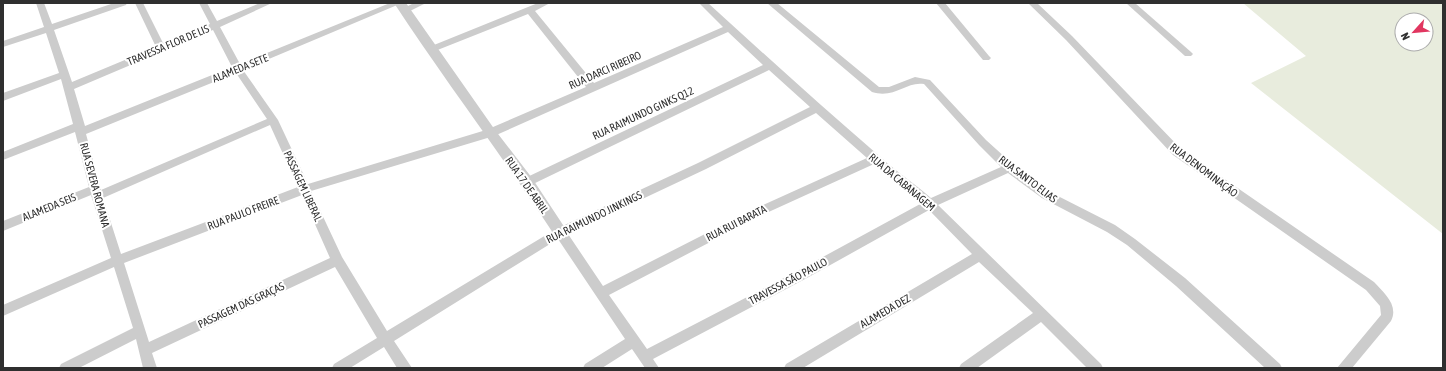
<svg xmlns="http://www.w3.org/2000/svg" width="1446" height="371" font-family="'Asap Condensed',sans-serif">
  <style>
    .green { fill: #e8ecdd; fill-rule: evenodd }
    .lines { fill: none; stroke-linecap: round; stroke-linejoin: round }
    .minor { fill: #ccc; fill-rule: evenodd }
    .tertiary { fill: #ccc; fill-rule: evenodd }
    .labels { text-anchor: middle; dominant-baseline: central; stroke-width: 4; stroke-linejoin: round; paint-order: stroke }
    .street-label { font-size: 11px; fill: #2f2f2f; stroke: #fff }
  </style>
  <rect width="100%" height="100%" fill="#fff"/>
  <!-- green -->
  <path class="green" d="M1243 3H1443V234L1251 83 1306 56ZM1402 20H1426V44H1402Z"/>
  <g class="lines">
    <!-- minor -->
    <g class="minor">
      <path d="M36 3H44L52 24 114 3H127L126 5 54 30 72 82 156 47 135 3H143L163 43 210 24 199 3H207L217 21 260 3H272L220 27 240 64 390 3H402L243 70 278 120 308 184 486 130 586 87 528 14 435 51H429L427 49 429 47 538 3H550L535 11 594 83 723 27 699 3H708C764 54 820 105 877 154 894 170 914 183 931 198L1001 167 979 145 924 84C906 81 895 99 872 92L767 3H777L879 87H889L915 77 930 80 986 140 1017 168 1050 192 1115 225 1135 239 1185 278 1280 364 1282 368H1265L1176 286 1127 245 1107 232 1042 198 1008 173 938 205 1101 364 1103 368H1087L1041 322 977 368H959L961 364 1033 313 979 262 803 368H784L786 364 972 254 929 210 807 278 653 359 659 368H645L632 349 602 368H583L585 364 625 339 558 239 394 341 412 368H397L384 347 350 368H332L334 364 377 338 335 267 152 353 157 368H143L136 339 79 368H59L61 364 133 328 114 267 3 316V305L111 258 91 195 3 231V221L89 187 75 132 3 160V152L73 124 61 79 3 101V93L59 73 46 33 3 47V41L44 27ZM213 30 232 67 85 126 74 89ZM728 32 763 65 523 179 522 182 523 185H531L769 70 810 107 698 163 556 229 387 331 342 257 311 191 494 136ZM236 73 267 119 101 190 86 134ZM816 113 867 158 752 210 603 286 568 234 706 169ZM270 125 298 187 121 254 103 198ZM874 164 902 185 922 203 799 270 647 349 609 295 760 216ZM302 195 330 258 149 342 124 263Z"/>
      <path d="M414 3H426L408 12 405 13 400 10Z"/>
      <path d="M936 3H945L989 56 991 58 989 60H983Z"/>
      <path d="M1028 3H1037L1072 36 1181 149 1374 282C1384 293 1399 305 1391 321L1352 368H1337L1381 315 1380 306 1366 290 1173 155 1066 40Z"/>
      <path d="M1126 3H1135L1191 52 1193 54 1191 56H1185Z"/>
    </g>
    <!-- tertiary -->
    <path class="tertiary" d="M394 3H406L495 130 532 178 565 228 567 232 565 236 560 238 555 236C503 157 446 82 394 3Z"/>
  </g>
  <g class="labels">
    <!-- street labels -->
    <g class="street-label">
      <text transform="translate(168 45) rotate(-23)">TRAVESSA FLOR DE LIS</text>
      <text transform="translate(240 68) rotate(-22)">ALAMEDA SETE</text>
      <text transform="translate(605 70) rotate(-24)">RUA DARCI RIBEIRO</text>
      <text transform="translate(643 113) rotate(-25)">RUA RAIMUNDO GINKS Q12</text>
      <text transform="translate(1204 170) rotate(37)">RUA DENOMINAÇÃO</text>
      <text transform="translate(1028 179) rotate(37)">RUA SANTO ELIAS</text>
      <text transform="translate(902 182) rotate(40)">RUA DA CABANAGEM</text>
      <text transform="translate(95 185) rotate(75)">RUA SEVERA ROMANA</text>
      <text transform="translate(527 185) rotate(55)">RUA 17 DE ABRIL</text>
      <text transform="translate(303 186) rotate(65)">PASSAGEM LIBERAL</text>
      <text transform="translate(49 207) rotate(-22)">ALAMEDA SEIS</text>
      <text transform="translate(243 213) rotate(-21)">RUA PAULO FREIRE</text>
      <text transform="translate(594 217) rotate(-26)">RUA RAIMUNDO JINKINGS</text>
      <text transform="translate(736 223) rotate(-27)">RUA RUI BARATA</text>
      <text transform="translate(788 281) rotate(-28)">TRAVESSA SÃO PAULO</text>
      <text transform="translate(241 305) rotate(-25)">PASSAGEM DAS GRAÇAS</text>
      <text transform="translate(885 311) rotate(-30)">ALAMEDA DEZ</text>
    </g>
  </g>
  <!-- border -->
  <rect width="1446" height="371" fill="none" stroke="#2f2f2f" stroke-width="8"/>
  <!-- north arrow -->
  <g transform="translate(1414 32) rotate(243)"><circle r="19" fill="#ffffff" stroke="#acacac"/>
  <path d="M0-3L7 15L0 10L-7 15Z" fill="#e13660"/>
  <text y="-6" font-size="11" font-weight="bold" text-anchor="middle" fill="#2f2f2f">N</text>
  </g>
</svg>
